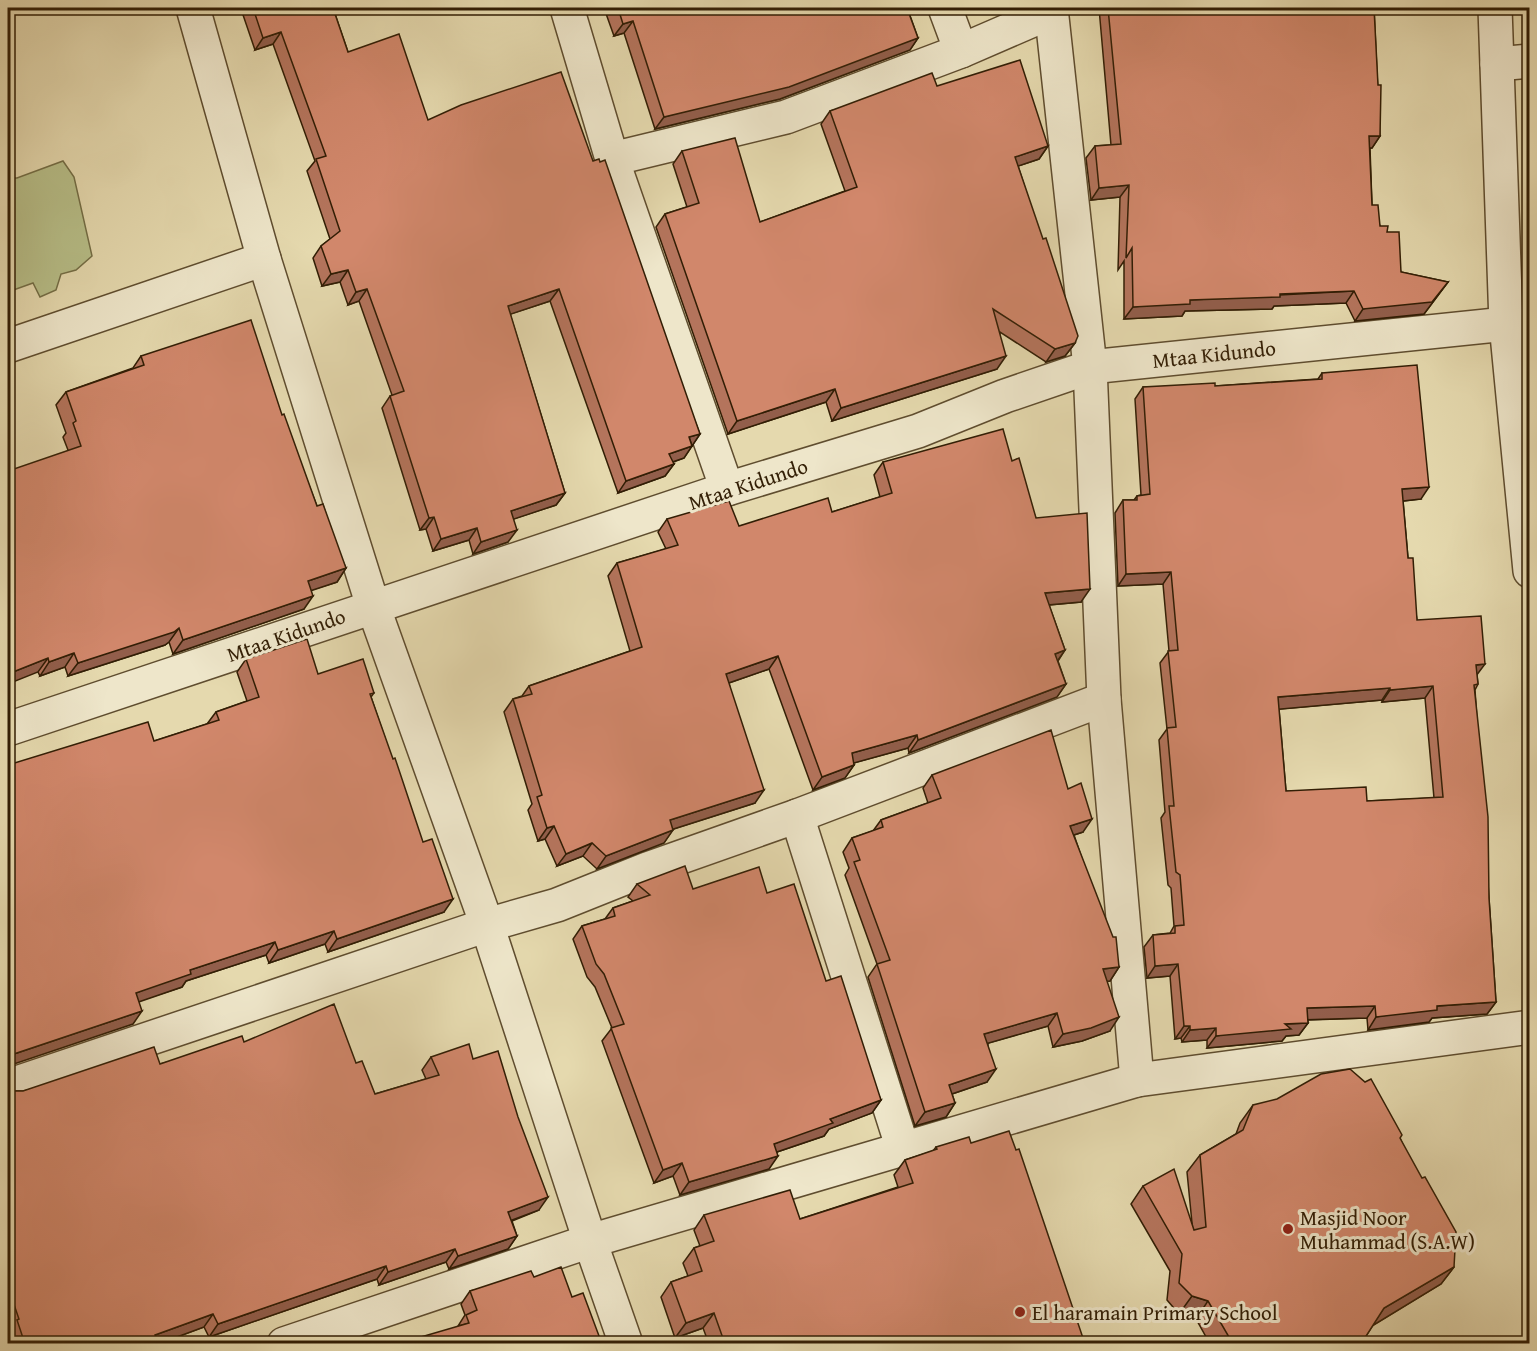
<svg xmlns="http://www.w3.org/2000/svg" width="1537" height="1351" font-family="'Gentium Book Plus',serif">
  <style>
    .green { fill: #b7be88; stroke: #746e46; stroke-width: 1.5 }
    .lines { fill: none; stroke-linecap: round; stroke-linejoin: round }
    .street-casing { stroke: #5f4d2f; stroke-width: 36 }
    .street { stroke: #eee6ca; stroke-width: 33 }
    .wall { fill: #b4745c; stroke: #321e05; stroke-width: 1.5; fill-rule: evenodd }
    .shaded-wall { fill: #925e4b; stroke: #321e05; stroke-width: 1.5 }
    .building { fill: #d1876b; stroke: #321e05; stroke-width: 1.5; fill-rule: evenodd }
    .poi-dot { fill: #8f2418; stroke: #eee6ca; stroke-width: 2 }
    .labels { text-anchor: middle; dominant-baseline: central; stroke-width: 6; stroke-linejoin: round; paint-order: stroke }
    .street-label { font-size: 21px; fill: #321e05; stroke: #eee6ca }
    .poi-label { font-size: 21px; fill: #321e05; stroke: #eee6ca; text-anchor: start }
  </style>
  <rect width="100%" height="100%" fill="#e5d9ae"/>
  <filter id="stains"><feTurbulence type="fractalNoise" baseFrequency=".00333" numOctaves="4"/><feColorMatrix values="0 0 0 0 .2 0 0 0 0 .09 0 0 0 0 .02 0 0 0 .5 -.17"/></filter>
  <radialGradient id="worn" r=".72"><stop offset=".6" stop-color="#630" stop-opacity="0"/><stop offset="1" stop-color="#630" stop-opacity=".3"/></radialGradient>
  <!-- green -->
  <path class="green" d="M63 161 74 177 92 256 76 270 61 274 56 290 40 297 33 283 8 292V178H17Z"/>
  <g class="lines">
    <!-- street casing -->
    <g class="street-casing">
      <g id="street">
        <path d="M193 8 264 259 373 606 487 925 590 1241 626 1344"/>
        <path d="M567 8 612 159 727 489"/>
        <path d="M945 8 961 51"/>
        <path d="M1051 8 1090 367 1104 699 1137 1080"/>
        <path d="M1495 8 1506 324 1530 571"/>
        <path d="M1497 64 1530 61"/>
        <path d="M612 159 786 117 961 51 1051 12"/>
        <path d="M8 346 264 259"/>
        <path d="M8 729 727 489 918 431 1005 396 1090 367 1506 324"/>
        <path d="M797 816 903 1149"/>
        <path d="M8 1086 487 925 557 905 647 869 797 816 1104 699"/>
        <path d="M284 1344 590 1241 1137 1080 1530 1027"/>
      </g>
    </g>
    <!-- street -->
    <use href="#street" class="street"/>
  </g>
  <!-- wall -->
  <g class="wall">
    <path d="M242 8H333L348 52 428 120 593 161 700 434 684 458 673 462 674 464 665 476 618 493 550 301 510 314 565 493 556 505 513 519 508 542 473 554 469 540 433 551 426 529 420 530 382 408 390 396 392 395 359 301 348 305 340 282 322 286 313 258 321 246 330 239 307 171 315 161 273 44 255 50 241 9Z"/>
    <path d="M604 8H911L908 10 918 38 910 50 780 99 655 129 624 33 614 36Z"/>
    <path d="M1099 8H1374L1380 136 1372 148H1370L1372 205 1380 226 1387 232 1401 272 1448 282 1424 314 1355 321 1346 303 1274 306 1272 309 1185 311 1182 316 1124 319V261L1118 270 1120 197 1091 200 1086 158 1095 146 1111 145Z"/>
    <path d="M937 86 1048 146 1039 159 1018 166 1075 343 1065 356 1046 362 1000 332 997 369 832 421 826 402 728 434 656 227 665 214 687 207 673 164 682 151 760 222 845 191 821 124 830 111Z"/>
    <path d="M141 356 282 415 317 506 346 568 337 582 311 590 304 609 173 654 169 642 165 645 68 676 65 667 40 676 38 672 68 450 63 437 66 433 56 405 66 392 133 368Z"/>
    <path d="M1322 373 1421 499 1403 501 1408 558 1417 620 1477 675 1478 684 1475 690 1496 1002 1487 1014 1432 1018 1429 1022 1368 1030 1367 1018 1308 1020V1023L1299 1035 1286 1036 1282 1041 1207 1048V1040L1182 1042 1181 1038 1175 1039 1170 976 1147 978 1144 947 1153 935 1170 933 1174 926 1171 888 1168 885 1161 818 1165 812 1159 740 1167 729 1160 663 1169 651 1163 584 1118 586 1115 513 1123 500H1134L1137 496 1141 495 1135 399 1143 387 1215 386 1318 379ZM1425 698 1434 798 1367 801 1286 791 1279 709 1382 700V702Z"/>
    <path d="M1012 461 1036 518 1081 602 1049 605 1065 650 1058 661 1066 684 1057 697 909 753 908 748 853 763 854 765 845 778 813 790 769 669 729 683 755 803 673 829 664 843 597 869 583 856 557 866 545 839 538 841 528 810 532 804 504 712 513 699 522 696 529 686 630 651 608 576 617 563 666 549 658 532 667 519 739 526 832 512 880 497 874 475 883 462Z"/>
    <path d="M246 659 318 674 374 693 371 697 444 912 328 952 325 944 269 963 266 955 186 981 182 987 139 1001 133 1024 154 741 207 724 216 712 247 701 237 672Z"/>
    <path d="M932 775 1068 789 1083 832 1074 835 1119 967 1110 981H1107L1110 1031 1082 1041 1053 1047 1048 1026 988 1043 987 1082 952 1094 955 1103 946 1117 915 1126 868 977 877 964 845 875 849 868 843 852 852 838 873 831 881 820 928 803 923 788Z"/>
    <path d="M637 884 693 889 767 893 826 981 881 1100 872 1113 829 1129 824 1136 777 1152 769 1169 680 1195 673 1176 654 1183 602 1041 612 1028 595 987 587 977 573 939 582 926 605 919 613 908 633 901 628 897Z"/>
    <path d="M244 1042 356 1063 375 1094 426 1079 422 1070 431 1057 473 1059 539 1210 512 1221 517 1236 508 1249 449 1269 446 1262 379 1285 377 1279 209 1337 204 1327 158 1344H11L8 1333 9 1331 8 1326V1088L13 1091H23L160 1064Z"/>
    <path d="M1253 1105 1400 1138 1454 1267 1441 1284 1373 1325 1361 1344H1210L1196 1319 1179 1314 1167 1300 1170 1271 1131 1204 1143 1186 1192 1223 1187 1172 1200 1155 1236 1134 1240 1123Z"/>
    <path d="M971 1143 1085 1344H709L703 1328 675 1338 661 1297 671 1282 688 1276 683 1263 694 1248 700 1246 694 1230 704 1215 800 1219 898 1187 894 1175 905 1160 933 1151 936 1147Z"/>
    <path d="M534 1277 572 1297 458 1326 465 1315 461 1304 470 1291Z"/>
  </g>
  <!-- shaded-wall -->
  <g class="shaded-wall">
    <path d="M633 21 624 33 614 36 623 24Z"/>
    <path d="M281 32 273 44 255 50 263 38Z"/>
    <path d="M918 38 910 50 780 99 655 129 664 117Z"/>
    <path d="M1369 136H1380L1372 148H1361Z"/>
    <path d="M1048 146 1039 159 1006 170 1015 157Z"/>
    <path d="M1129 185 1120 197 1091 200 1099 188Z"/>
    <path d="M348 270 340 282 322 286 331 274Z"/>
    <path d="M1448 282 1424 314 1355 321 1363 309Z"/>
    <path d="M367 289 359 301 348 305 356 292Z"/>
    <path d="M559 289 550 301 499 318 508 306Z"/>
    <path d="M1354 291 1346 303 1274 306 1272 309 1185 311 1182 316 1124 319 1133 307 1190 300Z"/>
    <path d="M1075 343 1065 356 1046 362 1055 349Z"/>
    <path d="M1006 356 997 369 832 421 841 408Z"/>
    <path d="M835 389 826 402 728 434 737 421Z"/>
    <path d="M700 434 692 446 689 437Z"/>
    <path d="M692 446 684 458 661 466 669 454Z"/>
    <path d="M674 464 665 476 618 493 626 481Z"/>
    <path d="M1429 487 1421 499 1394 502 1402 489Z"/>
    <path d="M565 493 556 505 502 523 511 511Z"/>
    <path d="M434 517 426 529 420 530 429 518Z"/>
    <path d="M477 528 469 540 433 551 441 539Z"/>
    <path d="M517 530 508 542 473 554 481 542Z"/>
    <path d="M346 568 337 582 298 595 308 581Z"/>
    <path d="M1171 572 1163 584 1118 586 1126 574Z"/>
    <path d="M1090 589 1081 602 1036 606 1045 593Z"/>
    <path d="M313 596 304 609 173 654 183 640Z"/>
    <path d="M179 628 169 642 165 645 68 676 78 663Z"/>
    <path d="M1065 650 1056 663 1055 654Z"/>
    <path d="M74 653 65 667 40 676 49 662Z"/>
    <path d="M778 656 769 669 717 687 726 674Z"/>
    <path d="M48 658 38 672 8 684V674Z"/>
    <path d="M1485 664 1476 676V665Z"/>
    <path d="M1066 684 1057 697 909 753 918 740Z"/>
    <path d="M1433 686 1425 698 1382 702 1390 690Z"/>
    <path d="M1390 688 1382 700 1270 710 1278 697Z"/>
    <path d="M917 735 908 748 843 766 852 753Z"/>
    <path d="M854 765 845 778 813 790 822 777Z"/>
    <path d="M764 790 755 803 661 833 670 820Z"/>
    <path d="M1092 819 1083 832 1061 839 1070 826Z"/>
    <path d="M554 826 545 839 538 841 547 828Z"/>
    <path d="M673 830 664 843 597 869 606 856Z"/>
    <path d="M592 843 583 856 557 866 566 854Z"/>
    <path d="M453 899 444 912 328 952 337 939Z"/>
    <path d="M334 931 325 944 269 963 278 950Z"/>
    <path d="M275 942 266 955 186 981 182 987 127 1006 136 993 190 970Z"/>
    <path d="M1178 964 1170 976 1147 978 1155 966Z"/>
    <path d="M1119 967 1110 981 1094 982 1103 969Z"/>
    <path d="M1496 1002 1487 1014 1432 1018 1429 1022 1368 1030 1376 1017 1437 1006Z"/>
    <path d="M1375 1006 1367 1018 1298 1020 1307 1008Z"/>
    <path d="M142 1011 133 1024 8 1066V1058L11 1055Z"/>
    <path d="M1057 1013 1048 1026 975 1047 984 1034Z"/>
    <path d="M1119 1017 1110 1031 1082 1041 1053 1047 1063 1034Z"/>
    <path d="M1308 1023 1299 1035 1286 1036 1282 1041 1207 1048 1216 1036 1285 1024Z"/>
    <path d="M1184 1026H1190L1181 1038 1175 1039Z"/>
    <path d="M1216 1028 1207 1040 1182 1042 1190 1030Z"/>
    <path d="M996 1069 987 1082 940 1098 949 1085Z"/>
    <path d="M881 1100 872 1113 829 1129 824 1136 765 1156 774 1144 830 1119Z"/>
    <path d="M955 1103 946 1117 915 1126 925 1112Z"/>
    <path d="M778 1156 769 1169 680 1195 689 1182Z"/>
    <path d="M682 1163 673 1176 654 1183 663 1170Z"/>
    <path d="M548 1197 539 1210 499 1225 508 1212Z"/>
    <path d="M517 1236 508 1249 449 1269 458 1256Z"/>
    <path d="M455 1249 446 1262 379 1285 388 1272Z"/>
    <path d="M386 1266 377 1279 209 1337 218 1324Z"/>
    <path d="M1454 1267 1441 1284 1372 1326 1384 1308Z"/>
    <path d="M1192 1296 1208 1301 1196 1319 1179 1314Z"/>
    <path d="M714 1313 703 1328 675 1338 686 1323Z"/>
    <path d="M213 1314 204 1327 158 1344 155 1335Z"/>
  </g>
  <!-- building -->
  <g class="building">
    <path d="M253 8H333L348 52 399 34 428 120 461 105 561 72 593 161 599 159 600 162 605 160 700 434 689 437 692 446 669 454 674 464 626 481 559 289 508 306 565 493 511 511 517 530 481 542 477 528 441 539 434 517 429 518 390 396 404 391 367 289 356 292 348 270 331 274 321 246 340 231 316 159 326 156 281 32 263 38Z"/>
    <path d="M618 8H907L918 38 789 87 664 117 633 21 623 24Z"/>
    <path d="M1108 8H1374L1378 85H1381L1380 136H1369L1372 205H1378L1380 226H1388L1387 232H1399L1401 272 1448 282 1432 302 1363 309 1354 291 1280 294V297L1190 300V304L1133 307 1132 248 1126 258 1129 185 1099 188 1095 146 1121 144Z"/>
    <path d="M1020 60 1048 146 1015 157 1043 239 1046 238 1078 336 1075 343 1055 349 993 309 1006 356 841 408 835 389 737 421 665 214 699 203 682 151 735 138 760 222 857 187 830 111 932 73 937 86Z"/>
    <path d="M8 122 10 131 8 132Z"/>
    <path d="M251 320 282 415 284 414 317 506 323 504 346 568 308 581 313 596 183 640 179 628 174 632 78 663 74 653 49 662 48 658 8 674V471L81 446 73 423 76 421 66 392 144 365 141 356Z"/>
    <path d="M1417 365 1429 487 1402 489 1408 558H1413L1417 620 1481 616 1485 664 1476 665 1478 684 1474 685 1488 817 1489 898 1496 1002 1437 1006V1010L1376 1017 1375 1006 1307 1008 1308 1023 1285 1024 1291 1029 1216 1036V1028L1190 1030V1026H1184L1178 964 1155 966 1153 935 1175 933V926L1184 925 1180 875 1176 872 1169 806H1174L1167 728 1176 727 1168 651 1178 650 1171 572 1126 574 1123 500H1137V496L1150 494 1143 387 1215 383V386L1322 379V373ZM1433 686 1443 797 1367 801 1366 787 1286 791 1278 697 1390 688V690Z"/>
    <path d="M1003 429 1012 461 1019 458 1036 518 1087 513 1090 589 1045 593 1065 650 1055 654 1066 684 918 740 917 735 852 753 854 765 822 777 778 656 726 674 764 790 670 820 673 830 606 856 592 843 566 854 554 826 547 828 537 797 542 795 513 699 532 694 529 686 642 647 617 563 678 545 667 519 729 501 739 526 828 498 832 512 892 493 883 462Z"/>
    <path d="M307 639 318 674 363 659 374 693 370 694 393 759 395 758 423 842 432 839 453 899 337 939 334 931 278 950 275 942 190 970 191 974 136 993 142 1011 11 1055 8 1058V765L148 722 154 741 219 720 216 712 259 697 246 659Z"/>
    <path d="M1051 730 1068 789 1081 783 1092 819 1070 826 1113 937H1116L1119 967 1103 969 1119 1017 1091 1028 1063 1034 1057 1013 984 1034 996 1069 949 1085 955 1103 925 1112 877 964 890 960 854 862 860 860 852 838 883 827 881 820 941 798 932 775Z"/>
    <path d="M685 866 693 889 759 867 767 893 794 884 826 981 841 976 881 1100 830 1119 833 1123 774 1144 778 1156 689 1182 682 1163 663 1170 611 1028 624 1024 604 974 596 964 582 926 615 916 613 908 650 895 637 884Z"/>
    <path d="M334 1004 356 1063 362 1061 375 1094 439 1075 431 1057 469 1044 473 1059 498 1051 518 1117 548 1197 508 1212 517 1236 458 1256 455 1249 388 1272 386 1266 218 1324 213 1314 155 1335 158 1344H25L17 1320 19 1319 8 1287V1088L13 1091H23L154 1047 160 1064 242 1036 244 1042Z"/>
    <path d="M1350 1069 1365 1082 1371 1079 1402 1135 1400 1138 1422 1178 1425 1177 1456 1232 1454 1267 1384 1308 1361 1344H1233L1208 1301 1192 1296 1179 1283 1182 1254 1143 1186 1174 1169 1194 1230 1206 1227 1200 1155 1243 1130 1253 1105 1277 1099 1321 1074Z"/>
    <path d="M1009 1131 1016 1150 1019 1149 1085 1344H725L714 1313 686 1323 671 1282 702 1271 694 1248 714 1241 704 1215 790 1190 800 1219 913 1183 905 1160 937 1149 936 1147 969 1137 971 1143Z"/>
    <path d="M561 1267 572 1297 583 1293 602 1344H397L469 1323 466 1315 477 1310 470 1291 531 1271 534 1277Z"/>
  </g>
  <!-- markers -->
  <g class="poi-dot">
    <circle cx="1288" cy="1229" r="6"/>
    <circle cx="1020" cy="1312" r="6"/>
  </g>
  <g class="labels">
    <!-- street labels -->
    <g class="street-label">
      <text transform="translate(1214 354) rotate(-6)">Mtaa Kidundo</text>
      <text transform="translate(748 484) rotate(-18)">Mtaa Kidundo</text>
      <text transform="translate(286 635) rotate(-19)">Mtaa Kidundo</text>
    </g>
    <!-- poi labels -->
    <g class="poi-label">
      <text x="1300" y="1217">Masjid Noor<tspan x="1300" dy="24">Muhammad (S.A.W)</tspan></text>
      <text x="1032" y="1312">El haramain Primary School</text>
    </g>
  </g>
  <!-- margin -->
  <rect width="1537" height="1351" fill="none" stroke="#e5d9ae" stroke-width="30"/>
  <rect x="9" y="9" width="1519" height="1333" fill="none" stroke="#321e05" stroke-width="3"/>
  <rect x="15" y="15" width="1507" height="1321" fill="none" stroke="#321e05" stroke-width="1.5"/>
  <rect width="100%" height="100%" filter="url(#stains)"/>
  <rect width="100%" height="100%" fill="url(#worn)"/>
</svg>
